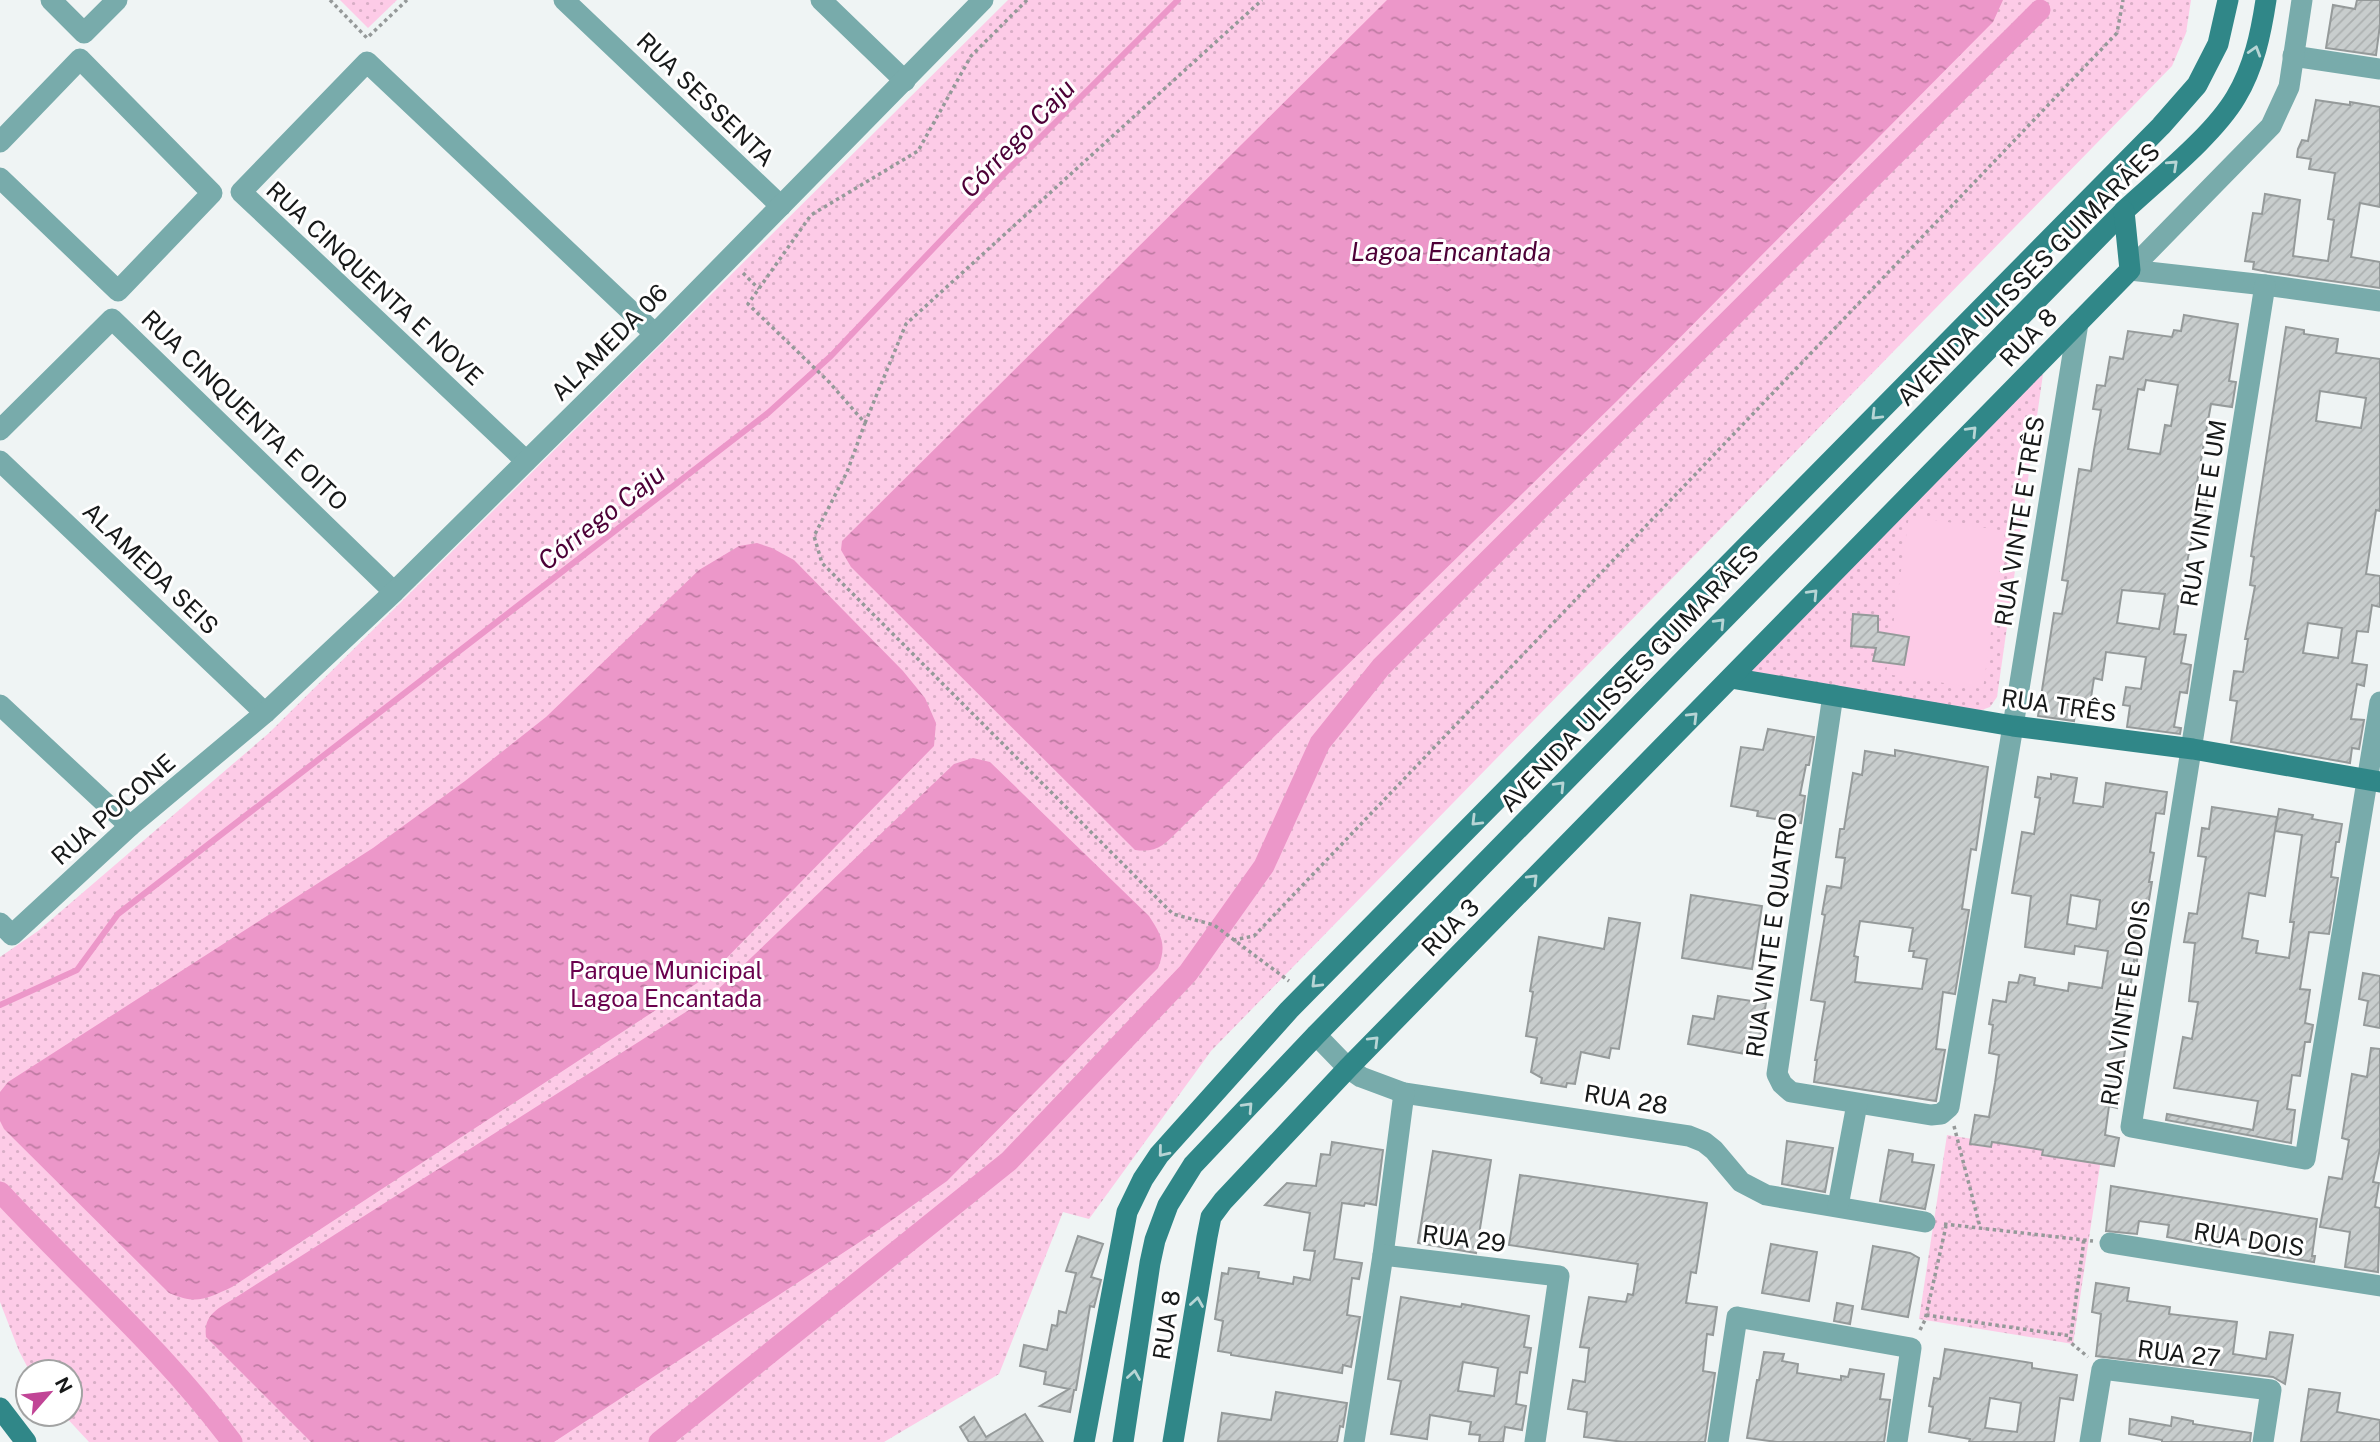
<svg xmlns="http://www.w3.org/2000/svg" width="2380" height="1442" font-family="'Public Sans',sans-serif">
  <style>
    .green { fill: url(#green-dots) }
    .pitch { fill: #fdcbe7 }
    .water { fill: url(#water-ripples) }
    .lines { fill: none; stroke-linecap: round; stroke-linejoin: round }
    .stream { stroke: #ec97c9; stroke-width: 6 }
    .canal { stroke: #ec97c9; stroke-width: 21 }
    .building { fill: url(#building-hatch); stroke: #959a9a; stroke-width: 2; fill-rule: evenodd }
    .path { stroke: #959999; stroke-width: 3.5; stroke-dasharray: 3.5 3.5; stroke-linecap: butt }
    .street { stroke: #78abab; stroke-width: 21 }
    .secondary { stroke: #308788; stroke-width: 21 }
    .oneway { stroke: #b7d5d5 }
    .labels { text-anchor: middle; dominant-baseline: central; stroke-width: 6; stroke-linejoin: round; paint-order: stroke }
    .street-label { font-size: 24px; fill: #171919; stroke: #fff }
    .park-label { font-size: 24px; fill: #6a004d; stroke: #fff }
    .water-label { font-size: 26px; font-style: italic; fill: #4d0037; stroke: #fff }
  </style>
  <defs>
    <pattern id="green-dots" width="8" height="8" patternUnits="userSpaceOnUse" patternTransform="scale(1.75)"><rect width="8" height="8" fill="#fdcbe7"/><path d="M2 2h.1M6 6h.1" fill="none" stroke="#d8aec6" stroke-width="1.8" stroke-linecap="round"/></pattern>
    <pattern id="water-ripples" width="26" height="14" patternUnits="userSpaceOnUse" patternTransform="scale(1.75)"><rect width="26" height="14" fill="#ec97c9"/><path d="M2 4q2-2 4 0t4 0M15 11q2-2 4 0t4 0" fill="none" stroke="#be7aa2"/></pattern>
    <pattern id="building-hatch" width="6" height="6" patternUnits="userSpaceOnUse" patternTransform="scale(1.75)"><rect width="6" height="6" fill="#c8cdcd"/><path d="M-1 1l2-2M0 6l6-6M5 7l2-2" fill="none" stroke="#abafaf"/></pattern>
  </defs>
  <rect width="100%" height="100%" fill="#eff4f4"/>
  <!-- green -->
  <g class="green">
    <path d="M340 0H397L368 28Z"/>
    <path d="M1008 0H2191L2186 33 2172 66 1211 1051 1089 1219 1063 1212 999 1374 884 1442H89L63 1414H70V1372H30L19 1351 0 1302V957L38 931 269 733Z"/>
    <path d="M2044 367 1997 697 1990 707 1979 711 1751 673 1749 662Z"/>
    <path d="M1947 1135 2101 1159 2073 1344 1919 1319Z"/>
  </g>
  <!-- pitch -->
  <path class="pitch" d="M1909 516 2005 531 1983 689 1886 674Z"/>
  <!-- water -->
  <g class="water">
    <path d="M1387 0H2003L1993 22 1618 400 1179 830C1164 845 1157 853 1135 850L851 567 841 550 842 541Z"/>
    <path d="M757 543 772 548 794 560 903 671 925 698 936 723 934 746 711 974 232 1287C206 1299 197 1305 169 1293L4 1129 0 1121V1092L8 1082 373 848 465 781 546 717 699 570 739 546Z"/>
    <path d="M973 758 990 762 1149 916C1162 936 1167 945 1158 968L947 1181 878 1230 554 1442H311L206 1337C203 1313 220 1308 238 1296L711 996 954 764Z"/>
  </g>
  <g class="lines">
    <!-- stream -->
    <path class="stream" d="M0 1005 77 970 118 914 768 413 831 356 1005 173 1178 0"/>
    <!-- canal -->
    <g class="canal">
      <path d="M0 1192C77 1275 164 1350 232 1442"/>
      <path d="M659 1442 1009 1161 1188 973 1264 866 1320 743 1381 667 2040 10"/>
    </g>
  </g>
  <!-- building -->
  <g class="building">
    <path d="M2357 0H2380V25L2376 55 2326 48 2333 5 2355 9Z"/>
    <path d="M2316 100 2350 105V102L2380 107V207L2360 203 2351 257 2380 262V288L2268 272 2253 269 2254 262 2245 261 2253 213 2262 214 2265 194 2300 200 2293 256 2328 261 2334 220 2328 219 2335 173 2309 169 2311 159 2297 157 2298 149 2302 140 2308 141Z"/>
    <path d="M2184 315 2238 324 2229 381 2236 382 2232 407 2211 404 2196 488 2202 489 2201 494 2208 495 2205 514 2197 513 2178 607 2174 634 2186 635 2181 663 2191 665 2187 693 2180 692 2174 727 2181 728 2180 734 2127 727 2130 706 2123 705 2126 687 2141 689 2146 657 2106 652 2102 680 2094 678 2090 704 2077 702 2074 721 2038 716 2054 613 2062 614 2068 581 2062 580 2079 469 2091 471 2094 450 2101 410 2093 409 2097 385 2105 386 2110 357 2123 359 2128 331 2172 337 2174 330 2181 331ZM2146 380 2178 385 2171 426 2165 425 2160 454 2128 449 2138 389 2144 390ZM2122 590 2165 594 2159 629 2117 623Z"/>
    <path d="M2286 327 2304 330V334L2338 339 2336 353 2380 359V511L2376 510 2366 574 2380 576V607L2372 605 2368 632 2357 631 2352 663 2367 665 2364 686 2357 684 2351 719 2364 720 2359 749 2352 748 2350 763 2231 742 2237 701 2230 700 2234 671 2243 672 2248 639H2245L2255 586 2250 585 2254 557 2251 556ZM2320 391 2366 398 2361 428 2316 421ZM2308 623 2342 628 2338 658 2303 653Z"/>
    <path d="M1853 614 1878 616V632L1909 637 1904 665 1873 661 1876 648 1851 646Z"/>
    <path d="M1768 729 1814 737 1809 765H1806L1800 795 1805 796 1801 823 1757 816 1758 811 1731 806 1741 747 1763 750Z"/>
    <path d="M1895 750 1988 767 1976 850 1971 849 1962 909 1969 910 1955 994 1943 992 1936 1049 1945 1050 1936 1101 1814 1082 1817 1060H1815L1825 1002 1811 1000 1825 915 1822 914 1827 886 1841 888 1845 858 1836 857 1840 829H1844L1853 773 1862 775 1865 751 1895 756ZM1860 921 1913 928 1909 951H1914L1913 957 1927 959 1922 989 1855 982 1858 957 1854 956Z"/>
    <path d="M2051 774 2077 778 2073 803 2103 807 2106 783 2167 792 2164 814 2156 813 2150 852 2154 853 2149 882H2152L2143 936H2140L2137 961 2134 960 2126 1021 2113 1019 2109 1048 2125 1050 2117 1108 2109 1106 2105 1135 2119 1138 2114 1166 2042 1155 2043 1150 1992 1142 1991 1147 1970 1144 1975 1115 1989 1117 1995 1083 1999 1055 1989 1053 1993 1025 1989 1024 1993 1000 2006 1002 2009 982 2018 983 2020 975 2035 978 2034 985 2068 991 2069 983 2102 988 2108 951 2075 946 2074 954 2025 947 2031 896 2012 893 2022 832 2034 834 2040 798 2035 797 2038 777 2051 779ZM2071 895 2100 900 2096 929 2067 924Z"/>
    <path d="M2212 807 2277 817 2265 896 2249 893 2242 938 2258 941 2256 953 2289 958 2294 922H2290L2302 835 2275 831 2279 809 2313 815 2312 819 2342 824 2339 842H2336L2331 877 2338 878 2329 934 2309 932 2300 989 2310 990 2305 1023 2313 1025 2310 1042H2305L2300 1076 2292 1075 2287 1109 2295 1110 2291 1143 2166 1120 2167 1114 2253 1130 2258 1101 2174 1088 2183 1037 2192 1039 2198 1002 2189 1001 2195 943 2184 942 2189 913 2197 914 2206 857 2198 856 2202 828 2209 829Z"/>
    <path d="M1691 895 1762 906 1752 969 1682 958Z"/>
    <path d="M1609 918 1640 923 1619 1049 1611 1048 1609 1058 1581 1052 1575 1084 1567 1083 1566 1087 1541 1083 1542 1078 1531 1072 1537 1038 1526 1036 1533 992 1530 991 1539 937 1604 949Z"/>
    <path d="M2363 973 2380 976V1028L2364 1025 2368 1001 2359 999Z"/>
    <path d="M1718 996 1766 1003 1757 1056 1688 1044 1693 1016 1714 1019Z"/>
    <path d="M2371 1048 2380 1049V1149L2373 1182 2379 1183 2375 1207 2380 1208 2378 1272 2345 1267 2350 1232 2320 1227 2329 1177 2342 1179 2349 1140 2342 1138 2352 1074 2367 1077Z"/>
    <path d="M1787 1141 1833 1148 1825 1192 1782 1184Z"/>
    <path d="M1332 1142 1383 1150 1376 1205 1365 1203 1364 1206 1342 1203 1334 1259 1362 1263 1359 1279 1352 1278 1347 1315 1360 1317 1351 1367 1343 1365 1342 1373 1231 1355V1353L1218 1351 1223 1321 1215 1319 1222 1273 1228 1274 1229 1268 1259 1272 1258 1278 1293 1284 1294 1277 1310 1280 1315 1251 1304 1250 1310 1213 1265 1205 1287 1183 1316 1186 1321 1154 1330 1155Z"/>
    <path d="M1889 1150 1913 1154 1912 1162 1934 1165 1925 1209 1880 1201Z"/>
    <path d="M1433 1151 1491 1160 1476 1253 1418 1243Z"/>
    <path d="M1520 1175 1707 1203 1696 1273 1691 1272 1686 1303 1717 1307 1713 1335 1707 1334 1703 1371 1715 1373 1705 1442H1624L1584 1437 1587 1412 1568 1409 1573 1380 1585 1382 1589 1348 1580 1347 1589 1297 1626 1302 1628 1294 1633 1295 1638 1264 1509 1245Z"/>
    <path d="M2111 1186 2317 1219 2312 1256H2315L2314 1262 2252 1252 2254 1241 2222 1236 2220 1247 2167 1237 2169 1225 2139 1221 2137 1234 2106 1231Z"/>
    <path d="M1078 1236 1103 1244 1091 1277 1101 1280 1094 1307 1090 1306 1076 1390H1074L1070 1412 1040 1406 1069 1389 1044 1384 1046 1372 1020 1366 1024 1345 1047 1350 1052 1325 1057 1326 1059 1311 1066 1313 1076 1273 1066 1271Z"/>
    <path d="M1771 1244 1817 1252 1809 1301 1762 1293Z"/>
    <path d="M1873 1246 1910 1253 1919 1258 1908 1317 1862 1309Z"/>
    <path d="M2096 1283 2129 1288 2127 1301 2170 1307 2169 1314 2237 1322 2233 1354 2266 1359 2270 1332 2293 1335 2285 1384 2273 1377 2096 1356 2101 1314 2092 1312Z"/>
    <path d="M1401 1297 1461 1307 1462 1304 1529 1316 1524 1347 1531 1348 1527 1373 1520 1372 1516 1404 1526 1406 1522 1430 1505 1427 1503 1442H1479L1480 1435 1469 1434 1471 1422 1430 1415 1427 1439 1391 1434 1401 1381 1388 1379ZM1463 1362 1498 1368 1494 1396 1458 1391Z"/>
    <path d="M1837 1303 1853 1306 1850 1324 1834 1321Z"/>
    <path d="M1945 1349 2032 1363V1368L2077 1375 2073 1400 2060 1398 2054 1442H1969L1970 1439 1929 1432 1933 1407 1929 1406 1934 1378 1940 1379ZM1990 1398 2021 1403 2017 1432 1985 1428Z"/>
    <path d="M1764 1352 1784 1354 1782 1361 1798 1364 1797 1373 1841 1380V1376L1848 1377 1850 1369 1884 1374 1880 1399 1890 1400 1884 1442H1777L1747 1438 1757 1380H1759Z"/>
    <path d="M2309 1389 2340 1393 2337 1412 2380 1420V1442H2301Z"/>
    <path d="M1276 1392 1347 1403 1343 1427 1340 1426 1337 1442 1218 1441 1222 1413 1271 1420Z"/>
    <path d="M1025 1414 1043 1442H969L960 1427 974 1417 986 1437Z"/>
    <path d="M2172 1417 2193 1421V1424L2251 1433 2250 1442H2162V1440L2129 1434 2130 1419 2171 1426Z"/>
  </g>
  <g class="lines">
    <!-- path -->
    <g class="path">
      <path d="M330 0 367 38 407 0"/>
      <path d="M1027 0 971 56 918 151 811 215 748 304 829 382 865 423 847 472 814 536 822 563 1173 914 1214 925 1289 981"/>
      <path d="M743 273 759 289"/>
      <path d="M865 423 906 324 1262 0"/>
      <path d="M1233 940 1254 936 2117 33 2123 0"/>
      <path d="M1954 1126 1980 1227"/>
      <path d="M1944 1224 2093 1241"/>
      <path d="M2084 1240 2070 1342 2088 1357"/>
      <path d="M1926 1315 2071 1336"/>
      <path d="M1920 1330 1925 1320 1946 1226"/>
    </g>
    <!-- street -->
    <g class="street">
      <path d="M51 0 84 33 117 0"/>
      <path d="M564 0 781 206"/>
      <path d="M821 0 905 81"/>
      <path d="M2293 56 2380 69"/>
      <path d="M0 142 80 59 212 193 118 291 0 178"/>
      <path d="M2130 270 2271 126 2289 87 2302 0"/>
      <path d="M2130 270 2265 285 2380 301"/>
      <path d="M2265 285 2131 1127 2305 1159 2380 702"/>
      <path d="M0 430 112 319 394 592"/>
      <path d="M0 461 265 713"/>
      <path d="M526 461 241 192 367 62 655 334"/>
      <path d="M1833 695 1777 1074 1782 1084 1791 1092 1931 1115 1941 1114 1949 1107 2013 726 2078 323"/>
      <path d="M0 705 130 826"/>
      <path d="M0 923 12 935 130 826 265 713 394 592 655 334 983 0"/>
      <path d="M1316 1035 1348 1068 1361 1077 1404 1093 1689 1136 1704 1142 1714 1150 1741 1182 1766 1195 1925 1222"/>
      <path d="M1838 1206 1857 1104"/>
      <path d="M2110 1243 2380 1286"/>
      <path d="M1383 1255 1404 1093"/>
      <path d="M1354 1442 1383 1255 1559 1276 1535 1442"/>
      <path d="M1718 1442 1737 1317 1911 1348 1897 1442"/>
      <path d="M2090 1442 2102 1369 2271 1390 2263 1442"/>
    </g>
    <!-- secondary -->
    <g class="secondary">
      <path d="M1731 678 2013 726 2193 749 2380 782"/>
      <path d="M0 1408 26 1442"/>
      <path d="M1084 1442 1127 1212 1143 1179 1159 1155 1289 1010 2161 126 2197 85 2218 44 2228 0"/>
      <path d="M1123 1442 1150 1263 1155 1240 1168 1205 1193 1165 1316 1035 2124 211C2157 180 2213 136 2236 97 2254 67 2261 33 2266 0"/>
      <path d="M1173 1442 1207 1237 1211 1217 1223 1201 1348 1068 2130 270 2124 211"/>
    </g>
  </g>
  <!-- one-way arrows -->
  <defs><path id="oneway-chevron" d="M-2-3.5L2.5 0L-2 3.5" fill="none" stroke-width="1.6" stroke-linecap="round" stroke-linejoin="round" transform="scale(1.75)"/></defs>
  <g class="oneway">
    <use href="#oneway-chevron" transform="translate(2255 51) rotate(-73)"/>
    <use href="#oneway-chevron" transform="translate(2173 165) rotate(-43)"/>
    <use href="#oneway-chevron" transform="translate(1876 415) rotate(135)"/>
    <use href="#oneway-chevron" transform="translate(1972 431) rotate(-46)"/>
    <use href="#oneway-chevron" transform="translate(1813 594) rotate(-46)"/>
    <use href="#oneway-chevron" transform="translate(1720 623) rotate(-46)"/>
    <use href="#oneway-chevron" transform="translate(1693 717) rotate(-45)"/>
    <use href="#oneway-chevron" transform="translate(1560 786) rotate(-46)"/>
    <use href="#oneway-chevron" transform="translate(1476 821) rotate(135)"/>
    <use href="#oneway-chevron" transform="translate(1533 879) rotate(-45)"/>
    <use href="#oneway-chevron" transform="translate(1316 983) rotate(135)"/>
    <use href="#oneway-chevron" transform="translate(1374 1041) rotate(-45)"/>
    <use href="#oneway-chevron" transform="translate(1248 1107) rotate(-47)"/>
    <use href="#oneway-chevron" transform="translate(1163 1152) rotate(129)"/>
    <use href="#oneway-chevron" transform="translate(1197 1302) rotate(-81)"/>
    <use href="#oneway-chevron" transform="translate(1134 1375) rotate(-81)"/>
  </g>
  <g class="labels">
    <!-- street labels -->
    <g class="street-label">
      <text transform="translate(706 99) rotate(44)">RUA SESSENTA</text>
      <text transform="translate(2028 274) rotate(-45)">AVENIDA ULISSES GUIMARÃES</text>
      <text transform="translate(375 283) rotate(43)">RUA CINQUENTA E NOVE</text>
      <text transform="translate(2028 337) rotate(-46)">RUA 8</text>
      <text transform="translate(609 342) rotate(-45)">ALAMEDA 06</text>
      <text transform="translate(245 410) rotate(44)">RUA CINQUENTA E OITO</text>
      <text transform="translate(2203 513) rotate(-81)">RUA VINTE E UM</text>
      <text transform="translate(2019 521) rotate(-81)">RUA VINTE E TRÊS</text>
      <text transform="translate(151 568) rotate(44)">ALAMEDA SEIS</text>
      <text transform="translate(1629 678) rotate(-46)">AVENIDA ULISSES GUIMARÃES</text>
      <text transform="translate(2059 705) rotate(8)">RUA TRÊS</text>
      <text transform="translate(113 809) rotate(-41)">RUA POCONE</text>
      <text transform="translate(1450 927) rotate(-45)">RUA 3</text>
      <text transform="translate(1771 935) rotate(-82)">RUA VINTE E QUATRO</text>
      <text transform="translate(2125 1003) rotate(-81)">RUA VINTE E DOIS</text>
      <text transform="translate(1626 1099) rotate(9)">RUA 28</text>
      <text transform="translate(1464 1238) rotate(7)">RUA 29</text>
      <text transform="translate(2249 1239) rotate(9)">RUA DOIS</text>
      <text transform="translate(1166 1325) rotate(-81)">RUA 8</text>
      <text transform="translate(2179 1353) rotate(7)">RUA 27</text>
    </g>
    <!-- park labels -->
    <g class="park-label">
      <text x="666" y="970">Parque Municipal<tspan x="666" dy="28">Lagoa Encantada</tspan></text>
    </g>
    <!-- water labels -->
    <g class="water-label">
      <text transform="translate(1017 138) rotate(-46)">Córrego Caju</text>
      <text x="1451" y="251">Lagoa Encantada</text>
      <text transform="translate(601 517) rotate(-38)">Córrego Caju</text>
    </g>
  </g>
  <!-- north arrow -->
  <g transform="translate(49 1393) rotate(62)"><circle r="33" fill="#ffffff" stroke="#a2a3a3" stroke-width="2"/>
  <path d="M0-5L12 26L0 18L-12 26Z" fill="#c14596"/>
  <text y="-10" font-size="19" font-weight="bold" text-anchor="middle" fill="#171919">N</text>
  </g>
</svg>
